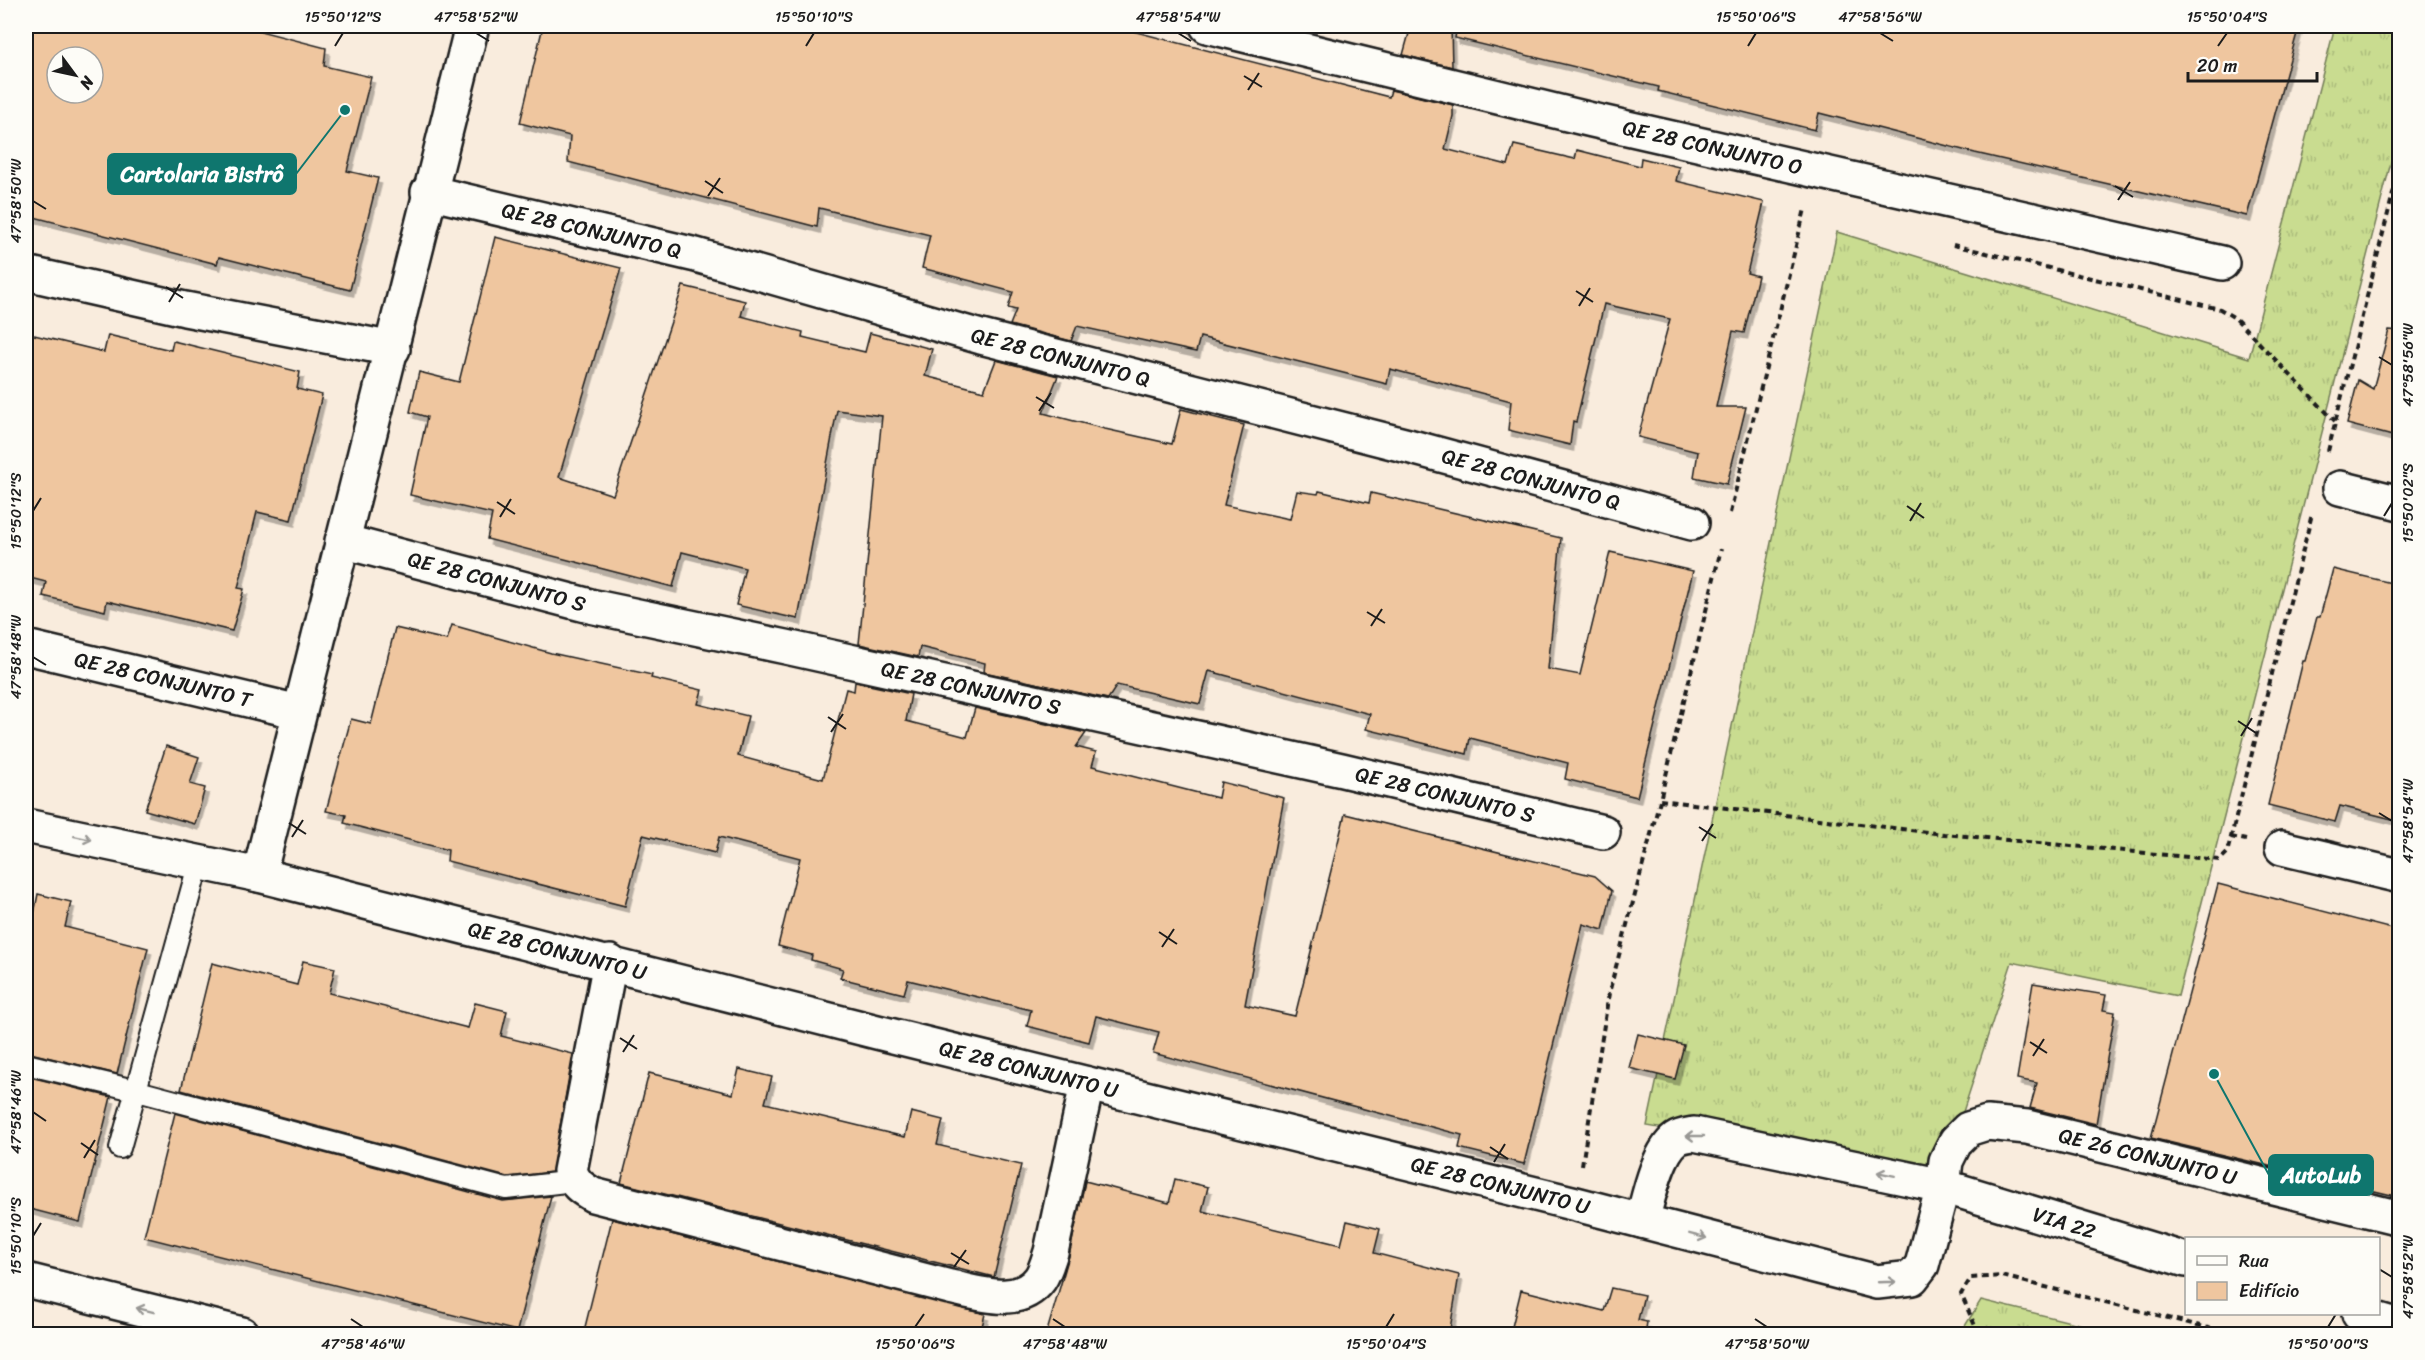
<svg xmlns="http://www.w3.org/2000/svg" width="2425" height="1360" font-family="Sriracha,sans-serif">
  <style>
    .grass { fill: url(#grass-tufts); stroke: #727c56; stroke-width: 1.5 }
    .building { fill: #efc69f; stroke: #1c1c1c; stroke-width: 1.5; fill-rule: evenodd; filter: url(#shadow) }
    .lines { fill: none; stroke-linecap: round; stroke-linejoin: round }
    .service-casing { stroke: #1c1c1c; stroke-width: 24 }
    .minor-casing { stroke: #1c1c1c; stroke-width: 38 }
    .tertiary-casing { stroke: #1c1c1c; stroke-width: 38 }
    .path { stroke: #1c1c1c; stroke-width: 4; stroke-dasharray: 6 4.5; stroke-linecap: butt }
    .service { stroke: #fdfcf7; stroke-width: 20 }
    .minor { stroke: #fdfcf7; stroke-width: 33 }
    .tertiary { stroke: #fdfcf7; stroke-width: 33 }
    .oneway { stroke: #989794 }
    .ticks { fill: none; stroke: #1c1c1c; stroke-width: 2 }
    .labels { text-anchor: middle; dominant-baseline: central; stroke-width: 6; stroke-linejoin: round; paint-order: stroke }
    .street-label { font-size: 21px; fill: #1c1c1c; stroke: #fdfcf7 }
    .leader { fill: none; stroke: #0f766e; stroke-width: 2 }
    .callout-dot { fill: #0f766e; stroke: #fdfcf7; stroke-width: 2 }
    .callout { fill: #0f766e; stroke: #0f766e; stroke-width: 2 }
    .callout-label { font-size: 22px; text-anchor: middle; font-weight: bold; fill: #fff }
    .neatline { fill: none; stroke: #1c1c1c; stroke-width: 2 }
    .ticks-label { font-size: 15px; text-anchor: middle; fill: #1c1c1c }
  </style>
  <defs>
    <pattern id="grass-tufts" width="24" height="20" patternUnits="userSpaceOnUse" patternTransform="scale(1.5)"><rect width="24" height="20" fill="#c9dc90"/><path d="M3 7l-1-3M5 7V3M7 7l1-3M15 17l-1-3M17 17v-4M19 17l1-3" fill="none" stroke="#acbc7c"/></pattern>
    <filter id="shadow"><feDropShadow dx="3.5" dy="6" stdDeviation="0" flood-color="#0004"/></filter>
  </defs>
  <rect width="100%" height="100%" fill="#f9ecdd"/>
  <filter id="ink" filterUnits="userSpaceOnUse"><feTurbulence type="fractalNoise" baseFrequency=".0167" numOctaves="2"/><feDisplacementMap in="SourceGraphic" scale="12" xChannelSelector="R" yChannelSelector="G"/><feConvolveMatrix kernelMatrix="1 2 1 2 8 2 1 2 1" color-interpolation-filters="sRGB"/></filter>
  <g filter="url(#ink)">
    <!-- grass -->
    <g class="grass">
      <path d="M2335 26H2399V131L2178 996 2012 962 1942 1176 1647 1126 1837 232 2249 358Z"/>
      <path d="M1981 1300 2119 1334H1960Z"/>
    </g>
    <!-- building -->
    <g class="building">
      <path d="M26 26H241L326 48 324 66 371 77 347 171 378 178 350 290 219 257 217 264 26 215ZM57 57H93V93H57Z"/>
      <path d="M543 26H1113L1389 97 1391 90 1453 105V116L1445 149 1508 165 1514 145 1575 159 1577 150 1640 166 1641 158 1679 167 1676 181 1764 202 1747 273 1758 276 1744 333 1733 331 1716 407H1746L1727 484 1694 477 1698 452 1638 437 1670 319 1604 304 1576 422 1573 421 1570 445 1508 430 1511 401 1390 369 1387 384 1200 337 1196 352 1077 326 1071 341 1010 325 1016 310 1008 308 1013 292 922 268 930 235 819 208 817 227 568 162 570 136 520 123Z"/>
      <path d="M1411 26H1451L1452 67 1403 55Z"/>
      <path d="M1457 26H2299L2247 216 1975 153 1819 113 1815 130 1658 91 1659 87 1455 38Z"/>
      <path d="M495 237 621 268 559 477 613 495 683 286 745 301 741 316 803 332 802 337 865 352 870 333 932 349 925 376 984 391 996 360 1058 376 1043 413 1105 429 1172 444 1181 409 1244 425 1224 505 1290 519 1297 491 1318 494 1319 491 1369 503 1371 493 1561 538 1548 669 1580 675 1610 552 1693 571 1637 797 1565 779 1568 763 1470 738 1467 754 1366 729 1370 714 1209 671 1200 704 1117 685 1108 699 984 672 985 663 920 647 918 657 859 644 882 416 837 410 798 619 736 605 745 568 682 552 673 587 487 539 492 514 410 495 427 417 410 412 419 372 459 382Z"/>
      <path d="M2389 330 2400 331V438L2347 424 2358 380 2373 389Z"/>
      <path d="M26 333 104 352 108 335 171 350 173 341 300 372 297 389 322 395 291 520 257 512 238 588 244 589 232 631 107 601 105 611 43 596 46 582 26 577Z"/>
      <path d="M2333 569 2400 585V821L2340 806 2335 822 2268 805 2303 661H2305L2317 617H2320Z"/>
      <path d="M452 625 551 653 652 675 651 678 702 690 698 704 748 716 738 756 823 779 846 689 854 691 855 682 911 694 906 721 967 737 975 708 1086 733 1076 747 1096 752 1092 766 1218 798 1221 782 1284 798 1245 1005 1295 1016 1345 814 1595 876 1612 891 1603 930 1583 924 1524 1164 1459 1148 1462 1135 1153 1053 1159 1032 1096 1016 1089 1042 1027 1026 1031 1010 908 980 904 994 840 978 843 969 811 960 812 955 778 946 800 858 719 837 715 853 643 835 625 906 447 861 448 850 344 823 346 815 326 811 351 719 371 724 395 628 447 640Z"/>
      <path d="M166 746 199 757 190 784 205 788 195 824 145 810Z"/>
      <path d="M2218 884 2400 931V1197L2151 1138Z"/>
      <path d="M38 894 71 902 65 927 148 948 117 1074 26 1052V917L33 919Z"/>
      <path d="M303 961 335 968 329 993 468 1028 475 1003 507 1011 501 1036 573 1054 552 1172 507 1177 181 1090 212 963 297 985Z"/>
      <path d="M2033 983 2106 995 2103 1010 2115 1012 2096 1124 2030 1108 2037 1083 2017 1079Z"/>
      <path d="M1638 1034 1684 1045 1675 1079 1629 1068Z"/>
      <path d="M739 1069 772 1077 765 1103 905 1137 911 1112 943 1120 937 1145 1021 1165 994 1277 621 1183 649 1073 733 1094Z"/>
      <path d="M26 1076 111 1097 80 1222 26 1208Z"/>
      <path d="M175 1113 503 1201 551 1196 517 1331 144 1237Z"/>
      <path d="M1175 1179 1208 1187 1202 1211 1341 1245 1347 1221 1380 1229 1374 1253 1459 1275 1449 1335H1046L1069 1256 1085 1181 1169 1203Z"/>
      <path d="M612 1219 985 1314 980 1335H583Z"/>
      <path d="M1611 1288 1644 1295 1638 1320 1647 1322 1645 1335H1510L1521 1290 1604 1311Z"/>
    </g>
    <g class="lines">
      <!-- service casing -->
      <g class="service-casing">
        <g id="service">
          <path d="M26 1064 134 1090 506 1189 574 1181"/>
          <path d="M120 1148 199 862"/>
        </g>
      </g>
      <!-- minor casing -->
      <g class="minor-casing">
        <g id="minor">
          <path id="s1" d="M1207 26 1592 120 2222 263"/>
          <path id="s2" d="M428 192 696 255 981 337 1408 446 1692 523"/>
          <path d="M26 273 185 309 393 349"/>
          <path d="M2340 488 2400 503"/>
          <path id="s3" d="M342 541 590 606 786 647 1342 770 1603 832"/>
          <path id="s4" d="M26 647 299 712"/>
          <path id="s5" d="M26 826 259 875 877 1032 1576 1204 1877 1282 1912 1278 1922 1265 1943 1186 1946 1161 1956 1141 1968 1129 1987 1123 2027 1127 2400 1218"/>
          <path d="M2282 848 2400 876"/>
          <path d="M259 875 472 26"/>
          <path d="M610 962 570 1171C575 1184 581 1188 593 1195L950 1287C978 1293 1019 1308 1040 1279 1045 1272 1048 1261 1051 1252L1087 1084"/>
          <path id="s6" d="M1642 1221C1648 1200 1657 1153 1676 1139 1680 1136 1688 1135 1694 1134L1943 1186 2186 1260"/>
          <path d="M2359 1314 2400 1326"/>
        </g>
      </g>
      <!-- tertiary casing -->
      <g class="tertiary-casing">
        <path id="tertiary" d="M26 1280 242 1334"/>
      </g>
      <!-- path -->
      <g class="path">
        <path d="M1953 245 2220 309 2235 318 2335 421"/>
        <path d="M2328 451 2400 166"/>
        <path d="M1730 513 1805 209"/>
        <path d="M1660 800 1944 834 2220 860 2227 853 2312 514"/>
        <path d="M2231 837 2246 840"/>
        <path d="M1582 1165 1609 993 1660 800 1721 549"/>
        <path d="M1973 1334 1976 1328 1961 1294 1971 1278 2002 1276 2232 1334"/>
      </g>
      <!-- service -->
      <use href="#service" class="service"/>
      <!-- minor -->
      <use href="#minor" class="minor"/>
      <!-- tertiary -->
      <use href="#tertiary" class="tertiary"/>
    </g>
    <!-- one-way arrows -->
    <defs><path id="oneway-shaft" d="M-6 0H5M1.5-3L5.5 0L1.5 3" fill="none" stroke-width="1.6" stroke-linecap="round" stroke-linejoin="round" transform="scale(1.5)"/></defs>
    <g class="oneway">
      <use href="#oneway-shaft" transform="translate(83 838) rotate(12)"/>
      <use href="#oneway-shaft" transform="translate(1695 1136) rotate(180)"/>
      <use href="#oneway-shaft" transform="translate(1886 1174) rotate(-168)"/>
      <use href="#oneway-shaft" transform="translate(1698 1236) rotate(14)"/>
      <use href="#oneway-shaft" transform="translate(1887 1282) rotate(-2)"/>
      <use href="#oneway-shaft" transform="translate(145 1310) rotate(-166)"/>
    </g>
  </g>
  <!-- ticks -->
  <path class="ticks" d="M476 33 489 41M1178 33 1191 41M1880 33 1893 41M335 46 343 33M806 46 814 33M1748 46 1756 33M2218 46 2227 33M1244 76 1262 87M1248 90 1259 73M705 181 723 193M2115 186 2133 197M708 196 720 178M2118 200 2130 182M33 201 46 209M166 287 183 298M1576 291 1593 302M169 302 180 284M1579 306 1590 288M2379 357 2392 365M1036 397 1054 408M1039 411 1051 393M497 502 515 514M1907 506 1924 518M33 511 41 498M2384 516 2392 503M500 517 511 499M1910 521 1921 503M1367 612 1385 623M1371 626 1382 609M33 657 46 665M828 717 846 729M2238 721 2256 733M831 732 843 714M2241 736 2252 718M2379 813 2392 821M289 823 306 834M1699 827 1716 838M292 837 303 820M1702 841 1713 824M1159 932 1177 944M1162 947 1174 929M620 1038 637 1049M2030 1042 2047 1053M623 1052 634 1035M2033 1056 2044 1039M33 1112 46 1121M81 1143 98 1155M1490 1147 1508 1159M84 1158 95 1140M1494 1162 1505 1144M33 1236 41 1223M951 1253 969 1264M954 1267 966 1250M2379 1269 2392 1277M351 1319 363 1327M1053 1319 1065 1327M1755 1319 1767 1327M915 1327 924 1314M1386 1327 1394 1314M2328 1327 2336 1314"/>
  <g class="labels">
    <!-- street labels -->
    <g class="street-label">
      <text stroke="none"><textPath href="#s1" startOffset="520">QE 28 CONJUNTO O</textPath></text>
      <text stroke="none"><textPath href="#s2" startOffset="168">QE 28 CONJUNTO Q</textPath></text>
      <text stroke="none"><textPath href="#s2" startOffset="654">QE 28 CONJUNTO Q</textPath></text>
      <text stroke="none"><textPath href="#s2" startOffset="1140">QE 28 CONJUNTO Q</textPath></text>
      <text stroke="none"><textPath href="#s3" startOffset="160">QE 28 CONJUNTO S</textPath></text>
      <text stroke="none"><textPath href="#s4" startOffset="141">QE 28 CONJUNTO T</textPath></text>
      <text stroke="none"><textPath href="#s3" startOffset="646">QE 28 CONJUNTO S</textPath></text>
      <text stroke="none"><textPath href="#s3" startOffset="1132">QE 28 CONJUNTO S</textPath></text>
      <text stroke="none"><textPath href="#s5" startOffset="546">QE 28 CONJUNTO U</textPath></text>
      <text stroke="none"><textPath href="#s5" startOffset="1032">QE 28 CONJUNTO U</textPath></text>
      <text stroke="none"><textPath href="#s5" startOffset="2289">QE 26 CONJUNTO U</textPath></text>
      <text stroke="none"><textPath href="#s5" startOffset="1518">QE 28 CONJUNTO U</textPath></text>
      <text stroke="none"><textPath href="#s6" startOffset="490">VIA 22</textPath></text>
    </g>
  </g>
  <!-- callouts -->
  <path class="leader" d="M345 110L296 174M2214 1074L2269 1175"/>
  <g class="callout-dot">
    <circle cx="345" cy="110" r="6"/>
    <circle cx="2214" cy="1074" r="6"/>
  </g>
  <g class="callout">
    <rect x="108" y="154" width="188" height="40" rx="6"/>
    <rect x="2269" y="1155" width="104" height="40" rx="6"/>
  </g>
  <g class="callout-label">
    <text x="202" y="182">Cartolaria Bistrô</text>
    <text x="2321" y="1183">AutoLub</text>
  </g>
  <!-- margin -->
  <rect width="2425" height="1360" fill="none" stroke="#fdfcf7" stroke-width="66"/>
  <!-- legend -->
  <rect x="2185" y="1237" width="195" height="78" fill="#fdfcf7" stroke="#a3a29f" stroke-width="1.5"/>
  <rect x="2197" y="1256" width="30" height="9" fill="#fdfcf7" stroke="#a3a29f" stroke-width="1.5"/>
  <text x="2239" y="1267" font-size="18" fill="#1c1c1c">Rua</text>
  <rect x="2197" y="1282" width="30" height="18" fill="#efc69f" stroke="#a3a29f" stroke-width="1.5"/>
  <text x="2239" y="1297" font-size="18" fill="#1c1c1c">Edifício</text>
  <!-- north arrow -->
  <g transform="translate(75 75) rotate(123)"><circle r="28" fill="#fdfcf7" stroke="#a3a29f" stroke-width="1.5"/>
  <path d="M0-4.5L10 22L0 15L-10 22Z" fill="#1c1c1c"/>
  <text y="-9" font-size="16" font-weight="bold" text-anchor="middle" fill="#1c1c1c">N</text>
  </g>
  <!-- scale -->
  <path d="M2188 72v9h129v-9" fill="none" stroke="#1c1c1c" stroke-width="3"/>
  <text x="2197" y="72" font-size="18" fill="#1c1c1c" stroke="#fdfcf7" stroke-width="4.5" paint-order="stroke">20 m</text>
  <rect x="33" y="33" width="2359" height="1294" class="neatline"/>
  <g class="ticks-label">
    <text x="343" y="22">15°50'12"S</text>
    <text x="476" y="22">47°58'52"W</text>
    <text x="814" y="22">15°50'10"S</text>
    <text x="1178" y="22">47°58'54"W</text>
    <text x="1756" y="22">15°50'06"S</text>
    <text x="1880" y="22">47°58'56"W</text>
    <text x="2227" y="22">15°50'04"S</text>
    <text transform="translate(16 201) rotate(-90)" y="5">47°58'50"W</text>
    <text transform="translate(2408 365) rotate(-90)" y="5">47°58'56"W</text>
    <text transform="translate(2408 503) rotate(-90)" y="5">15°50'02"S</text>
    <text transform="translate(16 511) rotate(-90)" y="5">15°50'12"S</text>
    <text transform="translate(16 657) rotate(-90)" y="5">47°58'48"W</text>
    <text transform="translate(2408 821) rotate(-90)" y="5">47°58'54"W</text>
    <text transform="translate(16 1112) rotate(-90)" y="5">47°58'46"W</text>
    <text transform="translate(16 1236) rotate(-90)" y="5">15°50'10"S</text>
    <text transform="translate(2408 1277) rotate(-90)" y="5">47°58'52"W</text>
    <text x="363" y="1349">47°58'46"W</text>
    <text x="915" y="1349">15°50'06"S</text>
    <text x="1065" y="1349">47°58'48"W</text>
    <text x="1386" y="1349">15°50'04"S</text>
    <text x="1767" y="1349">47°58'50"W</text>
    <text x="2328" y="1349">15°50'00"S</text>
  </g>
</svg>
